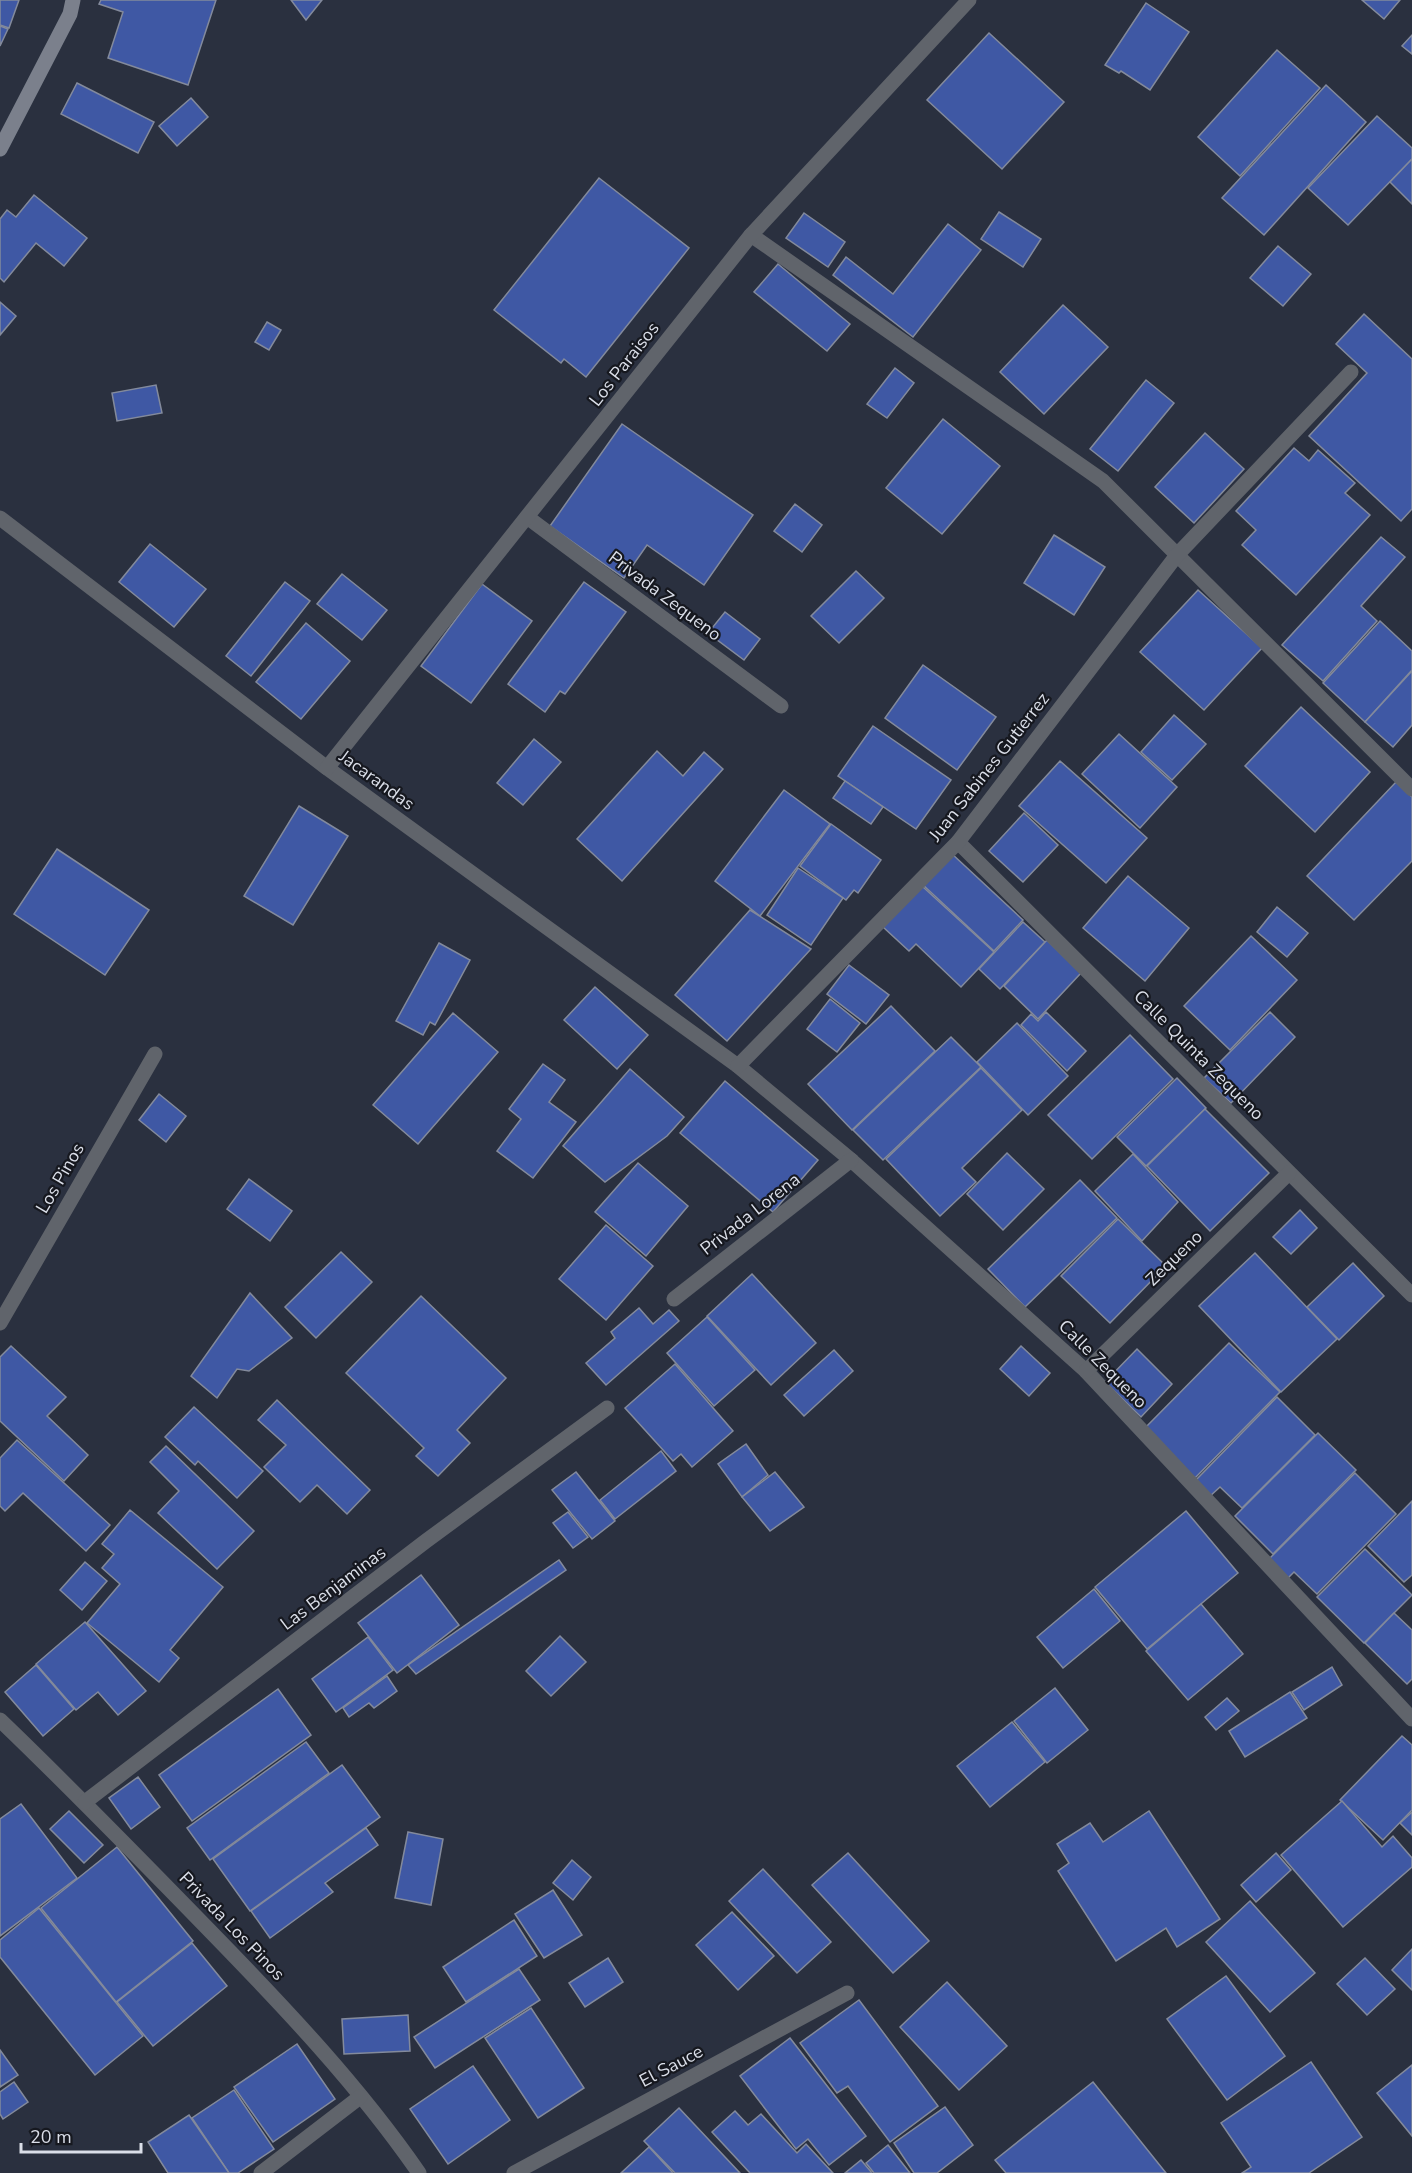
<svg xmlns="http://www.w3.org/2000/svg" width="1412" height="2173" font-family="'Nunito Sans',sans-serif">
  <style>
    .building { fill: #3f58a4; stroke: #838a9c; stroke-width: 1.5 }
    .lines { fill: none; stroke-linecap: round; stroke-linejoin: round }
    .street { stroke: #60646b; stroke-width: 15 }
    .secondary { stroke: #7b808c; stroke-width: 15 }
    .labels { text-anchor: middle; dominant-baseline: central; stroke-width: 4.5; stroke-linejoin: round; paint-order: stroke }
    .street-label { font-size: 18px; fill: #dadee8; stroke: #16181f }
  </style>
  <rect width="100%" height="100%" fill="#2a303f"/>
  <!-- building -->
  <g class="building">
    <path d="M0 0H19L9 28 0 25Z"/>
    <path d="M101 0H216L188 85 108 58 123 12 99 4Z"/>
    <path d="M291 0H322L306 20Z"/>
    <path d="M1362 0H1400L1384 19Z"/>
    <path d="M1146 3 1189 32 1150 90 1121 71 1119 73 1105 65Z"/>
    <path d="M0 26 8 29 0 46Z"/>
    <path d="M989 33 1064 102 1002 169 927 100Z"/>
    <path d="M1412 35V54L1402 46Z"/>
    <path d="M1277 50 1320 88 1240 176 1198 137Z"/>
    <path d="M77 83 154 122 138 153 61 114Z"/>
    <path d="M1326 85 1366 122 1264 235 1222 198Z"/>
    <path d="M191 98 208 117 177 146 159 126Z"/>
    <path d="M1377 116 1412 148V159L1348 225 1308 188Z"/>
    <path d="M1412 159V204L1390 182Z"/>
    <path d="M599 178 689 248 586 377 564 359 561 363 494 310Z"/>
    <path d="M34 195 87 238 64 266 36 243 4 282 0 278V219L7 210 16 217Z"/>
    <path d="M999 212 1041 239 1023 267 981 239Z"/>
    <path d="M804 213 845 242 828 267 786 238Z"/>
    <path d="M948 224 981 250 913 337 833 275 846 257 893 294Z"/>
    <path d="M1278 246 1311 274 1283 306 1250 278Z"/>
    <path d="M778 264 850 324 827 351 754 292Z"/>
    <path d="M0 302 16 316 0 335Z"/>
    <path d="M1063 305 1108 347 1044 414 1000 372Z"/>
    <path d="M1364 314 1412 359V509L1401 521 1309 436 1367 373 1336 344Z"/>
    <path d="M267 322 281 330 269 350 255 342Z"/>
    <path d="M895 368 914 383 887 418 867 404Z"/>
    <path d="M1146 380 1174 403 1118 471 1090 449Z"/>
    <path d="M156 385 162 413 117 421 112 393Z"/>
    <path d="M943 419 1000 466 942 534 886 488Z"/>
    <path d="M622 424 753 515 704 585 647 545 624 578 550 526Z"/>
    <path d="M1205 433 1244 469 1194 523 1155 487Z"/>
    <path d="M1294 448 1309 461 1318 450 1355 483 1345 493 1370 515 1296 595 1242 545 1256 530 1236 511Z"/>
    <path d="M795 504 822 525 802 552 774 531Z"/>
    <path d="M1054 535 1105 567 1074 615 1024 583Z"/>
    <path d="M1381 537 1405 557 1361 606 1377 621 1323 681 1282 645Z"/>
    <path d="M150 544 206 589 174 627 119 582Z"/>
    <path d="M856 571 884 598 839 643 811 616Z"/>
    <path d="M342 574 387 610 362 640 317 604Z"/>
    <path d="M285 582 310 601 251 676 226 656Z"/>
    <path d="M584 582 626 612 565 694 560 691 545 712 508 684Z"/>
    <path d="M482 584 532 621 471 703 421 666Z"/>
    <path d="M1198 590 1262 648 1204 710 1140 652Z"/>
    <path d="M725 612 760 639 744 660 708 633Z"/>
    <path d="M1380 621 1412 651V670L1365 722 1323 683Z"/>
    <path d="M306 623 350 661 301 719 256 682Z"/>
    <path d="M923 665 996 717 957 770 885 718Z"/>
    <path d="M1412 671V725L1393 747 1365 722Z"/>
    <path d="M1301 707 1370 772 1315 832 1245 766Z"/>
    <path d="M1174 715 1206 744 1172 780 1141 752Z"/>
    <path d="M873 726 951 780 916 829 838 776Z"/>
    <path d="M1119 734 1177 787 1140 828 1082 774Z"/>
    <path d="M534 739 561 762 523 805 497 783Z"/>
    <path d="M657 751 683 776 704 752 723 769 622 881 577 839Z"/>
    <path d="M1060 761 1147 838 1106 883 1019 806Z"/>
    <path d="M845 781 883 807 871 824 833 798Z"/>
    <path d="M1396 782 1412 797V861L1354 920 1307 876Z"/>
    <path d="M784 790 830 824 760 916 715 881Z"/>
    <path d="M299 806 348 836 293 925 244 896Z"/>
    <path d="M1024 813 1058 845 1023 882 989 851Z"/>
    <path d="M831 824 881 860 858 893 854 890 846 900 800 866Z"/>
    <path d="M57 849 149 910 105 975 14 914Z"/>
    <path d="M951 853 1023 920 994 951 922 884Z"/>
    <path d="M798 868 843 898 811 945 767 915Z"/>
    <path d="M1128 876 1189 928 1145 981 1083 928Z"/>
    <path d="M922 886 994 952 961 987 916 944 909 951 883 927Z"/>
    <path d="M1277 907 1308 933 1287 957 1257 932Z"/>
    <path d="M750 910 811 949 727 1041 675 995Z"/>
    <path d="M1023 922 1045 942 1000 989 979 969Z"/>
    <path d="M1251 936 1297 980 1230 1050 1184 1006Z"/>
    <path d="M1047 940 1081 973 1038 1019 1004 986Z"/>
    <path d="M439 943 470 960 435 1025 430 1022 423 1035 396 1021Z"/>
    <path d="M849 965 889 995 866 1024 827 994Z"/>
    <path d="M595 987 648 1035 617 1069 564 1020Z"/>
    <path d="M830 999 860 1023 837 1052 807 1029Z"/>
    <path d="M891 1006 935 1051 852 1130 808 1084Z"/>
    <path d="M1046 1012 1086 1051 1067 1071 1021 1025 1031 1014 1038 1021Z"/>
    <path d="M1270 1012 1295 1037 1231 1103 1204 1078Z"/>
    <path d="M453 1013 498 1052 418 1144 373 1105Z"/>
    <path d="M1017 1023 1068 1076 1028 1115 977 1062Z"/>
    <path d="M1130 1035 1173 1079 1092 1159 1048 1115Z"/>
    <path d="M951 1037 981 1067 883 1160 853 1130Z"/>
    <path d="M543 1064 565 1080 549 1102 576 1122 533 1178 497 1151 521 1119 509 1109Z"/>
    <path d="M981 1068 1022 1110 962 1168 976 1182 940 1216 886 1159Z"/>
    <path d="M630 1069 684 1117 667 1136 605 1182 563 1146Z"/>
    <path d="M1177 1078 1206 1108 1146 1166 1117 1137Z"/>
    <path d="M725 1081 818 1160 773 1212 680 1133Z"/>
    <path d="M159 1094 186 1116 166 1142 139 1120Z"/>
    <path d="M1205 1109 1269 1173 1210 1231 1147 1166Z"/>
    <path d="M1007 1153 1044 1189 1003 1230 967 1194Z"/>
    <path d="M1133 1154 1178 1202 1142 1241 1095 1191Z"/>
    <path d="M638 1163 688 1206 646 1256 595 1212Z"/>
    <path d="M249 1179 292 1211 270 1241 227 1209Z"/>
    <path d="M1080 1180 1117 1218 1025 1307 988 1269Z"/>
    <path d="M1300 1210 1317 1228 1291 1254 1273 1237Z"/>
    <path d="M1118 1219 1166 1266 1110 1323 1061 1276Z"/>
    <path d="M606 1225 653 1266 606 1320 559 1279Z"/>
    <path d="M341 1252 372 1282 316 1338 285 1307Z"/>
    <path d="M1255 1253 1337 1339 1281 1392 1199 1306Z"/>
    <path d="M1353 1263 1384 1296 1339 1340 1307 1307Z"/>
    <path d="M752 1274 816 1343 771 1385 707 1316Z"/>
    <path d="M250 1293 292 1338 249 1371 237 1369 217 1398 191 1376Z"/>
    <path d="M421 1296 506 1378 457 1430 470 1443 438 1476 416 1456 424 1448 346 1373Z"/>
    <path d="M639 1308 653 1324 669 1310 679 1321 606 1385 586 1363 615 1338 611 1332Z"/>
    <path d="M707 1317 755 1370 714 1406 667 1353Z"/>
    <path d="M1229 1343 1280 1392 1195 1478 1144 1429Z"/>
    <path d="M11 1346 66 1397 47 1416 88 1455 64 1481 0 1421V1357Z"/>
    <path d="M1021 1346 1050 1373 1029 1396 1000 1369Z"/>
    <path d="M1137 1349 1172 1384 1141 1417 1105 1382Z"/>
    <path d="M834 1350 853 1371 804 1416 784 1395Z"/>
    <path d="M675 1364 733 1431 692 1467 681 1454 673 1461 625 1408Z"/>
    <path d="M1277 1397 1315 1435 1242 1508 1220 1487 1209 1497 1194 1482Z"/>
    <path d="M277 1400 370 1490 347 1514 317 1485 300 1502 264 1467 286 1445 258 1420Z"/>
    <path d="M194 1407 263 1471 237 1498 198 1461 195 1465 165 1437Z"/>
    <path d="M1318 1433 1356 1470 1273 1554 1235 1516Z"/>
    <path d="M17 1440 110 1525 86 1551 23 1493 5 1511 0 1506V1458Z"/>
    <path d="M746 1444 768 1475 742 1497 718 1464Z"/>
    <path d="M166 1446 254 1531 217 1569 158 1513 179 1491 150 1462Z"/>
    <path d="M661 1451 676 1471 615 1519 600 1500Z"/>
    <path d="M576 1472 615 1521 592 1539 552 1490Z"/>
    <path d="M775 1472 804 1507 770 1531 742 1497Z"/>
    <path d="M1355 1473 1396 1514 1317 1594 1294 1572 1287 1579 1268 1560Z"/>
    <path d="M1412 1501V1575L1404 1582 1368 1546Z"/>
    <path d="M130 1510 223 1587 170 1650 179 1658 159 1682 87 1623 120 1584 102 1568 114 1554 102 1544Z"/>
    <path d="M1186 1511 1238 1573 1147 1649 1095 1587Z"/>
    <path d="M568 1512 588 1537 573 1548 553 1523Z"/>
    <path d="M1365 1549 1412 1595 1364 1643 1317 1597Z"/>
    <path d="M559 1560 566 1570 416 1674 408 1665Z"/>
    <path d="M85 1562 107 1581 82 1610 60 1590Z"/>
    <path d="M421 1575 459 1625 397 1673 358 1623Z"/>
    <path d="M1094 1589 1120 1621 1063 1668 1037 1637Z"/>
    <path d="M1201 1604 1243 1654 1188 1700 1146 1651Z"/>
    <path d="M1394 1613 1412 1630V1679L1407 1684 1365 1643Z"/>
    <path d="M85 1622 146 1691 118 1715 98 1692 76 1710 36 1664Z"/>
    <path d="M560 1636 586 1662 551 1696 526 1671Z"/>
    <path d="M368 1637 393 1670 336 1712 312 1679Z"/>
    <path d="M36 1665 74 1709 43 1736 5 1692Z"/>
    <path d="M1332 1667 1342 1685 1304 1710 1292 1692Z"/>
    <path d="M387 1676 397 1691 374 1708 369 1703 349 1717 343 1708Z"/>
    <path d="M1055 1688 1088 1730 1047 1763 1014 1721Z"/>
    <path d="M278 1689 311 1735 192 1821 159 1775Z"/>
    <path d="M1290 1692 1307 1718 1245 1757 1229 1731Z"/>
    <path d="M1227 1698 1239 1711 1216 1730 1205 1717Z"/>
    <path d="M1012 1722 1045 1762 990 1807 957 1766Z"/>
    <path d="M1402 1736 1412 1745V1810L1383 1840 1340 1800Z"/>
    <path d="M306 1742 329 1773 210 1860 187 1828Z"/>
    <path d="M342 1765 380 1817 250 1911 213 1859Z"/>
    <path d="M138 1777 160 1807 131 1829 109 1798Z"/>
    <path d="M1342 1801 1382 1847 1393 1836 1412 1858V1867L1343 1927 1281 1855Z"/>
    <path d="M21 1804 77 1878 0 1936V1819Z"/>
    <path d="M69 1811 103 1845 84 1863 50 1829Z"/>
    <path d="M1149 1811 1220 1919 1177 1947 1166 1928 1116 1961 1058 1871 1069 1863 1057 1844 1090 1823 1103 1842Z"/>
    <path d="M1412 1812V1835L1400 1823Z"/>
    <path d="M366 1828 378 1845 325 1883 333 1892 270 1938 251 1911Z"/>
    <path d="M408 1832 443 1839 431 1905 395 1898Z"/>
    <path d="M117 1847 193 1941 116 2002 41 1908Z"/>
    <path d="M848 1853 929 1941 893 1973 812 1885Z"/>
    <path d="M1276 1853 1291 1870 1256 1902 1241 1885Z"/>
    <path d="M572 1860 591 1877 573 1900 553 1883Z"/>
    <path d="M763 1869 831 1942 797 1973 729 1901Z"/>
    <path d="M553 1890 582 1935 544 1958 515 1914Z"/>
    <path d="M1250 1901 1315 1973 1270 2012 1206 1942Z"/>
    <path d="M39 1908 143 2036 95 2075 0 1957V1940Z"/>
    <path d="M732 1912 774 1956 738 1990 696 1945Z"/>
    <path d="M514 1920 537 1956 466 2002 443 1967Z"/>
    <path d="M192 1943 227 1986 153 2046 117 2002Z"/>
    <path d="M1412 1949V1990L1392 1970Z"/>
    <path d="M608 1958 623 1982 585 2007 569 1983Z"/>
    <path d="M1365 1958 1395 1989 1367 2015 1337 1984Z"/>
    <path d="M519 1969 540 2000 435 2068 414 2037Z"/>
    <path d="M1226 1976 1285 2056 1227 2100 1167 2019Z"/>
    <path d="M947 1982 1007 2046 959 2090 900 2027Z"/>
    <path d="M859 2000 938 2106 890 2142 848 2086 837 2093 800 2043Z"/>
    <path d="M531 2008 584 2088 538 2118 485 2038Z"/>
    <path d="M408 2015 410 2051 344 2054 342 2019Z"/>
    <path d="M790 2038 866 2136 829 2165 808 2139 796 2149 740 2076Z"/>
    <path d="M297 2044 335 2099 273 2142 234 2087Z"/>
    <path d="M0 2050 18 2075 0 2087Z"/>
    <path d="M1311 2062 1362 2137 1309 2173H1242L1251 2167 1221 2123Z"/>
    <path d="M1412 2065V2136L1377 2093Z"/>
    <path d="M473 2066 510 2120 448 2164 410 2109Z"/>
    <path d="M14 2082 28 2102 3 2119 0 2114V2092Z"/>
    <path d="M1093 2082 1166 2173H1006L995 2160Z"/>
    <path d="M234 2090 274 2149 238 2173H229L192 2118Z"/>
    <path d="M945 2107 973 2145 937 2173H914L894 2143Z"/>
    <path d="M679 2108 740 2173H675L644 2141Z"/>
    <path d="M735 2111 748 2125 761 2114 797 2153 806 2144 833 2173H750L712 2132Z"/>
    <path d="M189 2115 229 2173H168L148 2142Z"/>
    <path d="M888 2145 910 2173H874L866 2163Z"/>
    <path d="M649 2147 673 2173H621Z"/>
    <path d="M861 2160 872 2173H845Z"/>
  </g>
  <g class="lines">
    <!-- street -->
    <g class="street">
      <path d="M751 235 1103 481 1412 789"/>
      <path d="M527 517 781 706"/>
      <path d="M0 518 327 768 738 1066 851 1160 1086 1371 1412 1719"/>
      <path d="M327 768 751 235 969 0"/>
      <path d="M958 842 1412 1295"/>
      <path d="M738 1066 958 842 1177 555 1351 372"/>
      <path d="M674 1299 851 1160"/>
      <path d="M0 1323 155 1054"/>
      <path d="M1086 1371 1289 1173"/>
      <path d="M0 1720C72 1789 142 1861 212 1933 285 2008 359 2086 419 2173"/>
      <path d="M85 1802 426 1541 607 1408"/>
      <path d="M261 2173 360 2097"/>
      <path d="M514 2173 847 1993"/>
    </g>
    <!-- secondary -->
    <path class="secondary" d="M0 149 70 14 73 0"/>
  </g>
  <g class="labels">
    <!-- street labels -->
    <g class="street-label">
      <text transform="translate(624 364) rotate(-52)">Los Paraisos</text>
      <text transform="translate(665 596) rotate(37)">Privada Zequeno</text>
      <text transform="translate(989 767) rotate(-52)">Juan Sabines Gutierrez</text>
      <text transform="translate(377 780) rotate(36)">Jacarandas</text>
      <text transform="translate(1199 1055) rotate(45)">Calle Quinta Zequeno</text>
      <text transform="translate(60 1178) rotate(-60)">Los Pinos</text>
      <text transform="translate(750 1214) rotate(-38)">Privada Lorena</text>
      <text transform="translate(1174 1258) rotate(-44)">Zequeno</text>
      <text transform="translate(1103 1364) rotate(45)">Calle Zequeno</text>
      <text transform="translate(333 1588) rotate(-37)">Las Benjaminas</text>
      <text transform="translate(232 1926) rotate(46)">Privada Los Pinos</text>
      <text transform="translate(671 2066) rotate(-28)">El Sauce</text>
    </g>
  </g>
  <!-- scale -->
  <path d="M21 2143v9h120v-9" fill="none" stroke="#dadee8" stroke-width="3"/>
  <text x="30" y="2143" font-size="18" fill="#dadee8" stroke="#16181f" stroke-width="4.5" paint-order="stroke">20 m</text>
</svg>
